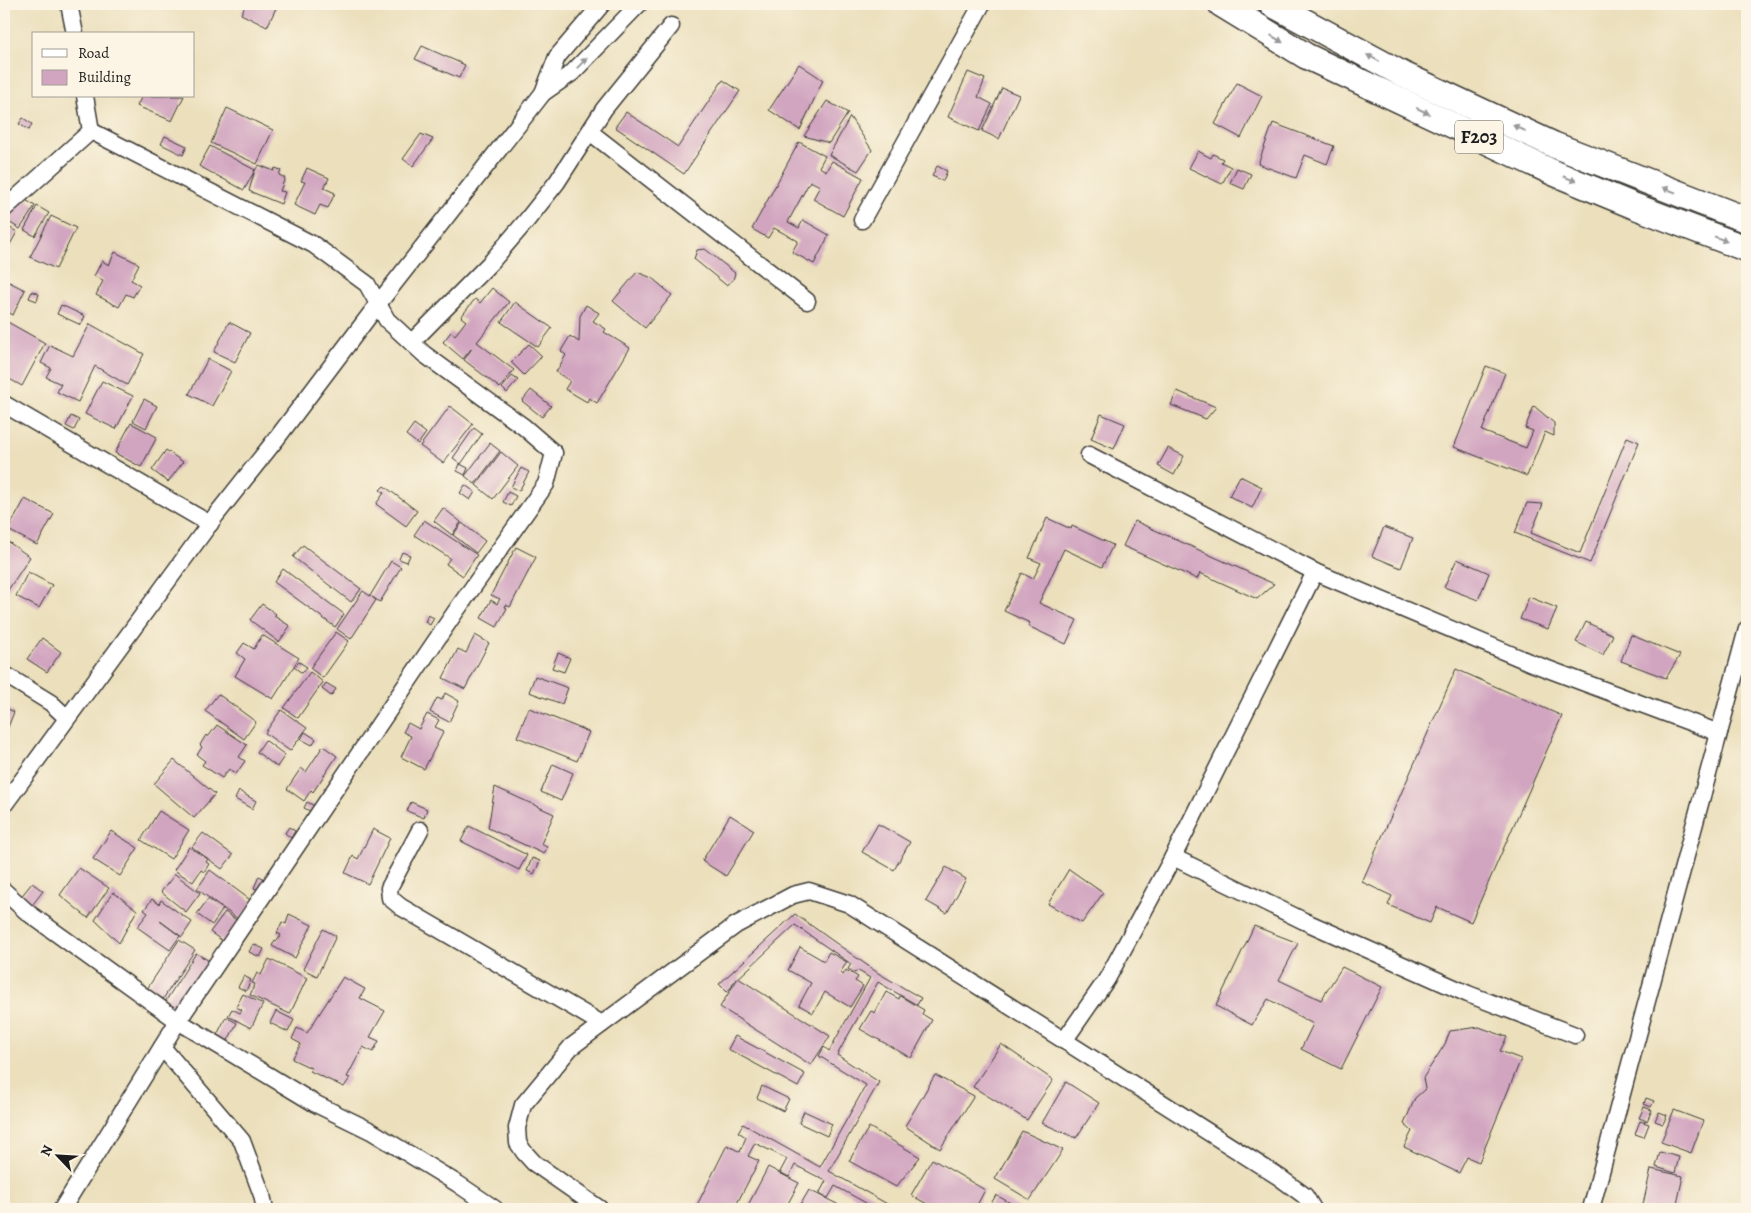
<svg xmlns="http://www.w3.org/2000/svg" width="1751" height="1213" font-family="Alegreya,serif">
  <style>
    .building { fill: #d1a5c0 }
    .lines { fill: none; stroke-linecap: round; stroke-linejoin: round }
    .street-casing { stroke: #3b3934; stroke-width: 19 }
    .primary-casing { stroke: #3b3934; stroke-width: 28 }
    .street { stroke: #fff; stroke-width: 16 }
    .primary { stroke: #fff; stroke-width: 25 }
    .oneway { fill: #999 }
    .labels { text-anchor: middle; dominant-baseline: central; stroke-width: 5; stroke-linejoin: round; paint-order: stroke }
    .shield { fill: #fcf5e5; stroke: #5f5d58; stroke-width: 1 }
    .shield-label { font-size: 19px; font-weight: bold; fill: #1c1c1c }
  </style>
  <rect width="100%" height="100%" fill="#fcf5e5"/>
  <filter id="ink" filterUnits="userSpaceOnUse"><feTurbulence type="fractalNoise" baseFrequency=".02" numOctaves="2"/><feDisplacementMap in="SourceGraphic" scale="10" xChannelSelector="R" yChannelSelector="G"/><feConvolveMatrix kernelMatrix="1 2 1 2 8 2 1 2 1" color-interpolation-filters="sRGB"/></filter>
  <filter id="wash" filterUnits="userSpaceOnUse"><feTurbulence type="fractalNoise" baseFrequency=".0096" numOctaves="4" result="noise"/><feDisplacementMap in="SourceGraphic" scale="20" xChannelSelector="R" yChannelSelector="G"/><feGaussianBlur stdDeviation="1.12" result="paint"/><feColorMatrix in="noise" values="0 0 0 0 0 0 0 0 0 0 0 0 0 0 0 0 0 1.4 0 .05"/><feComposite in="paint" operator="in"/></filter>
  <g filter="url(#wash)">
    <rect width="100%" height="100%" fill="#ebdfbc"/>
    <g id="blocks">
      <!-- building -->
      <g class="building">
        <path d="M246 4H278L267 27 241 14Z"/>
        <path d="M422 46 465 65 459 78 415 59Z"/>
        <path d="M799 64 823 80 800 130 769 110Z"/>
        <path d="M968 72 985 79 978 97 992 104 979 131 948 117Z"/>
        <path d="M723 80 740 91 684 174 615 127 626 112 678 147Z"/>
        <path d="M1237 83 1262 96 1241 138 1215 124Z"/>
        <path d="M1002 88 1019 95 999 139 982 131Z"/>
        <path d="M142 96H184L172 121 137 106Z"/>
        <path d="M827 101 848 113 829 143 804 136Z"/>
        <path d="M227 108 273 130 257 164 211 143Z"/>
        <path d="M850 117 872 150 858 171 829 155Z"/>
        <path d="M23 118 32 124 29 130 19 124Z"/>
        <path d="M1273 123 1334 146 1327 164 1305 155 1296 178 1258 164Z"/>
        <path d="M421 134 433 139 413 166 403 159Z"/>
        <path d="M165 136 187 146 183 155 161 144Z"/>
        <path d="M799 142 825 156 819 167 826 171 832 161 863 178 843 216 813 199 820 186 810 181 788 222 799 228 803 220 829 235 814 264 792 252 798 241 774 228 768 238 752 229Z"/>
        <path d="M210 146 255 170 244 190 199 166Z"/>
        <path d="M1198 151 1211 158 1213 154 1223 159 1221 162 1231 167 1222 184 1189 168Z"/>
        <path d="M259 165 274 171 275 168 281 170 279 175 285 178 280 191 285 192 281 204 249 191 255 170Z"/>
        <path d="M937 166 947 171 943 181 932 176Z"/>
        <path d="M307 168 329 178 324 188 335 193 328 208 320 205 315 215 294 205 305 182 301 181Z"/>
        <path d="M1237 168 1251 174 1244 189 1230 183Z"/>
        <path d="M12 191 35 206 20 229 4 219V203Z"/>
        <path d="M37 206 49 213 35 236 24 230Z"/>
        <path d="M51 216 76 228 56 269 30 257Z"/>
        <path d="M4 224 17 232 4 255Z"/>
        <path d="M705 249 735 273 733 280 726 285 694 259 697 250Z"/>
        <path d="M115 252 139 264 131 280 140 285 133 297 126 294 119 307 96 295 103 281 94 276 102 261 109 265Z"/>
        <path d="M637 272 652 278 672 295 645 328 613 301Z"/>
        <path d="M9 282 25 290 13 315 4 310V293Z"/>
        <path d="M492 288 509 302 477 342 514 370 500 388 464 360 472 348 463 359 443 342 451 332 455 335 466 321 461 317 475 299 480 303Z"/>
        <path d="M32 291 39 294 37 301 29 298Z"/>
        <path d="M515 302 552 328 538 347 501 322Z"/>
        <path d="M61 305 85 316 81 325 57 314Z"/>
        <path d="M586 305 599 313 593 321 606 329 604 332 630 348 597 403 589 398 587 402 565 389 570 381 556 372 566 355 561 351 570 336 579 342 580 316Z"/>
        <path d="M4 320 45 343 22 386 4 376Z"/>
        <path d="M229 322 250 333 235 362 214 352Z"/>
        <path d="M90 324 144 354 127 385 95 366 78 402 57 392 61 384 46 377 51 368 41 363 50 345 73 356Z"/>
        <path d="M529 344 542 356 524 375 511 362Z"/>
        <path d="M208 359 231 371 212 406 189 394Z"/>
        <path d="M1486 366 1505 373 1482 431 1526 448 1533 431 1525 428 1534 406 1554 423V436L1545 432 1527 476 1454 447Z"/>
        <path d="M512 376 518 380 507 393 502 388Z"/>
        <path d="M102 381 133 396 116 429 85 414Z"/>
        <path d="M531 390 551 406 542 417 522 401Z"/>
        <path d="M1177 391 1216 407 1206 419 1171 405Z"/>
        <path d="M144 399 157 406 146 428 133 421Z"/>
        <path d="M450 406 473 424 443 463 420 446Z"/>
        <path d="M1101 414 1125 424 1114 449 1091 439Z"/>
        <path d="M71 416 79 420 74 430 66 426Z"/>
        <path d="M131 423 157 437 141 467 115 453Z"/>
        <path d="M414 424 426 433 418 444 406 435Z"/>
        <path d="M474 428 482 434 461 464 453 458Z"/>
        <path d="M1627 437 1639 442 1590 563 1515 533 1527 503 1543 504 1531 533 1580 553Z"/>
        <path d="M490 443 500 451 475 484 465 476Z"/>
        <path d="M1168 448 1184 456 1174 475 1158 466Z"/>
        <path d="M166 450 183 462 168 482 152 470Z"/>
        <path d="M501 452 518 466 493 499 476 485Z"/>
        <path d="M460 464 468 468 465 475 457 471Z"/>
        <path d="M521 468 529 472 519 491 511 487Z"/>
        <path d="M1240 476 1262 487 1252 508 1229 496Z"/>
        <path d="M465 485 475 492 470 500 460 493Z"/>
        <path d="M384 486 417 511 406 526 376 504 384 493 380 490Z"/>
        <path d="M508 492 516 496 511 506 503 502Z"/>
        <path d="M25 499 54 514 37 545 8 530Z"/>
        <path d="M443 508 461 522 452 535 434 521Z"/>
        <path d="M1047 518 1071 529 1072 526 1113 545 1102 567 1064 549 1039 603 1077 620 1066 644 1028 626 1030 623 1004 611 1022 573 1033 579 1041 563 1029 558Z"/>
        <path d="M424 520 477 555 463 576 446 564 450 558 414 535Z"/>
        <path d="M1135 521 1274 584 1257 599 1200 573 1197 579 1123 546Z"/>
        <path d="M462 523 485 541 476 553 453 535Z"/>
        <path d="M1384 527 1413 538 1401 568 1372 556Z"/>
        <path d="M4 539 30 557 4 596Z"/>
        <path d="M303 545 361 589 351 602 293 557Z"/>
        <path d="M516 547 536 557 510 607 506 605 505 607 507 608 497 627 481 618 491 600 497 604 500 599 491 595Z"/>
        <path d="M402 552 410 555 407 562 399 559Z"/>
        <path d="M1457 559 1489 573 1478 600 1444 587Z"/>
        <path d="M391 561 401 567 380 602 372 597 376 600 351 639 337 629 363 591 370 596Z"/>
        <path d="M283 569 344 614 335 627 274 582Z"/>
        <path d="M28 572 52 585 39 608 16 596Z"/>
        <path d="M1529 597 1557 608 1548 629 1520 619Z"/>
        <path d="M262 604 276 614 274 616 290 626 279 642 250 620Z"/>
        <path d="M428 615 434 618 430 625 425 622Z"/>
        <path d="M1586 622 1613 635 1603 655 1576 642Z"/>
        <path d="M336 632 349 641 323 678 310 668Z"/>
        <path d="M262 635 299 658 273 699 235 676 245 659 237 653 244 643 254 649Z"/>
        <path d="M475 635 489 643 465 689 443 678 458 649 466 653Z"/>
        <path d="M1631 635 1680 655 1666 678 1621 661Z"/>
        <path d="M42 638 61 652 47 672 27 659Z"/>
        <path d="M558 653 570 658 564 672 552 668Z"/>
        <path d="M299 662 307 667 302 673 294 667Z"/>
        <path d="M1456 669 1562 716 1471 922 1437 907 1430 923 1388 905 1392 896 1362 882Z"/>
        <path d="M310 672 323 682 298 718 284 708Z"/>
        <path d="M535 676 568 688 562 704 529 692Z"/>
        <path d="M326 683 336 689 331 696 322 689Z"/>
        <path d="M445 693 459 701 449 722 430 712 437 698 442 700Z"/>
        <path d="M218 694 256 722 244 739 205 711Z"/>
        <path d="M4 707 14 712 4 737Z"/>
        <path d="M529 708 589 732 577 761 517 737Z"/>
        <path d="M281 710 307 728 290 751 265 733Z"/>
        <path d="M427 714 439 720 435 727 444 731 424 769 401 757 411 736 403 732 408 723 419 729Z"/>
        <path d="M217 725 247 745 239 757 245 761 236 774 229 769 222 778 202 765 205 761 197 755 202 747 200 745 206 735 208 737Z"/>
        <path d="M305 732 316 739 312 745 301 739Z"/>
        <path d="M265 740 285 755 277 767 257 752Z"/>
        <path d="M323 746 337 756 313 792 311 790 304 801 287 789 301 768 306 772Z"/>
        <path d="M174 760 215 794 194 818 154 784Z"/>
        <path d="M553 764 573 773 561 801 541 792Z"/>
        <path d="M495 787 554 814 541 844 547 847 544 854 488 828Z"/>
        <path d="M239 791 256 801 252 809 235 799Z"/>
        <path d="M307 802 315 806 312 812 304 808Z"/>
        <path d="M411 802 427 809 424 818 407 811Z"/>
        <path d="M159 811 189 830 171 859 141 840Z"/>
        <path d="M730 815 754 830 726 876 702 861Z"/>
        <path d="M878 824 910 842 894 870 862 852Z"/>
        <path d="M469 826 527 855 519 870 461 841Z"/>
        <path d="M289 827 295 831 291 838 285 833Z"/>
        <path d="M373 829 390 838 368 884 345 873 353 856 358 859Z"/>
        <path d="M111 831 138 848 120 876 93 859Z"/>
        <path d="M203 833 233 855 222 869 192 847Z"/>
        <path d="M189 847 208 859 206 862 209 864 204 872 201 870 193 882 174 870Z"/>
        <path d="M532 858 540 861 534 874 527 871Z"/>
        <path d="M946 867 966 879 947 913 926 901Z"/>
        <path d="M79 868 109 888 88 918 60 895Z"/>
        <path d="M1069 869 1103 893 1082 923 1048 904Z"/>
        <path d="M210 870 253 902 239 920 197 889Z"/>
        <path d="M175 874 200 893 186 912 161 892Z"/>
        <path d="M259 876 267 880 261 891 254 888Z"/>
        <path d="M32 883 43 891 27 912 16 903Z"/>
        <path d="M113 892 137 910 119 943 95 920Z"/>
        <path d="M152 899 159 904 161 900 192 922 182 937 160 921 180 936 170 950 137 927 148 913 144 910Z"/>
        <path d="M208 899 223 909 212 925 197 914Z"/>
        <path d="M225 912 239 922 224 942 210 932Z"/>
        <path d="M289 914 312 925 295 958 272 946 275 940 277 941 281 935 277 933 282 922 286 924Z"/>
        <path d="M795 914 878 973 921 998 917 1005 878 982 837 1055 879 1082 829 1171 896 1209H863L866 1203 835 1186 828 1198 819 1194 826 1181 795 1165 789 1177 780 1172 787 1159 755 1143 748 1156 759 1161 734 1209H695L727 1145 740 1152 746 1137 738 1132 743 1124 820 1167 866 1085 819 1056 824 1047 829 1051 870 978 857 970 855 973 848 969 851 964 795 925 732 984 733 985 727 992 719 984Z"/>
        <path d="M1254 926 1298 943 1279 980 1321 1000 1342 967 1382 987 1341 1069 1301 1049 1313 1024 1268 999 1252 1025 1216 1006Z"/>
        <path d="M323 929 336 936 317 976 303 969Z"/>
        <path d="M179 940 195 950 163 999 147 989Z"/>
        <path d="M253 944 264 949 260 957 249 952Z"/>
        <path d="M800 947 824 961 829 952 847 962 840 973 843 975 846 970 858 977 855 981 863 986 850 1007 825 992 813 1013 799 1005 811 983 788 970Z"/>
        <path d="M196 953 211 962 180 1011 165 1002Z"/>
        <path d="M269 959 307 978 290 1014 250 995 255 984 252 983 257 973 261 975Z"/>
        <path d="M244 976 251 980 246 991 238 987Z"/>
        <path d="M343 977 365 989 360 998 385 1011 370 1037 379 1041 373 1052 363 1047 347 1077 350 1078 344 1087 310 1071 311 1068 292 1059 301 1044 292 1039 297 1028 307 1033Z"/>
        <path d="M738 978 830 1036 811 1065 720 1007Z"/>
        <path d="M886 992 899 999 900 996 924 1010 922 1014 932 1020 911 1058 860 1029 871 1011 875 1013Z"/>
        <path d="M243 994 263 1004 251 1028 228 1016 232 1009 240 1013 242 1010 236 1007Z"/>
        <path d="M276 1011 294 1020 288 1032 270 1023Z"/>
        <path d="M226 1017 237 1023 225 1046 214 1041Z"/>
        <path d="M1479 1027 1507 1037 1500 1051 1521 1059 1479 1162 1467 1157 1459 1173 1404 1147 1412 1131 1404 1124 1415 1098 1425 1089 1423 1078 1445 1044 1450 1031Z"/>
        <path d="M735 1036 805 1074 798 1087 728 1049Z"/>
        <path d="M1001 1044 1053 1080 1027 1120 973 1087Z"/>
        <path d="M935 1075 974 1096 940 1149 905 1126Z"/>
        <path d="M1066 1082 1099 1103 1076 1138 1042 1123Z"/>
        <path d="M762 1086 789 1099 783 1111 757 1098Z"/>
        <path d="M1646 1098 1654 1101 1651 1107 1644 1104Z"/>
        <path d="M1644 1107 1652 1110 1647 1121 1639 1118Z"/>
        <path d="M1674 1110 1703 1121 1691 1153 1661 1142Z"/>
        <path d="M804 1111 832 1124 827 1136 799 1123Z"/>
        <path d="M1659 1112 1667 1115 1663 1124 1655 1121Z"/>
        <path d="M1640 1121 1649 1124 1644 1137 1635 1134Z"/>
        <path d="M869 1127 920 1157 896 1187 849 1161Z"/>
        <path d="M1022 1131 1063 1150 1030 1200 995 1179Z"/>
        <path d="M1660 1152 1679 1157 1675 1173 1656 1167Z"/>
        <path d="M932 1159 985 1190 975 1209H936L911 1195Z"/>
        <path d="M768 1167 799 1183 785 1209H746Z"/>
        <path d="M1651 1169 1683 1176 1676 1209H1642Z"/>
        <path d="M809 1190 839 1205 837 1209H798Z"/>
        <path d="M996 1195 1021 1209H988Z"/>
      </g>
    </g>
  </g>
  <g filter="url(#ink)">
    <use href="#blocks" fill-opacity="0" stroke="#3b3934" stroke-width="1"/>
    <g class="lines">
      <!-- street casing -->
      <g class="street-casing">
        <g id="street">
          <path d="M69 4 75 34"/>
          <path d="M543 93 572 73 639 4"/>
          <path d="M85 96 91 131"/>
          <path d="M590 132 807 301"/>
          <path d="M4 209 91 131"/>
          <path d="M862 220 982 4"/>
          <path d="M412 342 492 261 527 220 557 182 604 109 671 26"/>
          <path d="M4 404 210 524"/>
          <path d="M1089 455 1315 572 1529 662 1719 733"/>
          <path d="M4 674 51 703 67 718"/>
          <path d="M4 805 216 515 277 438 378 304 543 93 557 57 602 4"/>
          <path d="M420 830 389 888 390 898 401 907 602 1024"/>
          <path d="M1173 857 1304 921 1468 994 1575 1035"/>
          <path d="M4 891 27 912 178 1021 314 1103 371 1131 458 1184 495 1209"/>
          <path d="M1064 1041 1107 979 1173 857 1315 572"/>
          <path d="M162 1047 242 1141 262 1195 265 1209"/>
          <path d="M62 1209 178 1021 456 611 546 484 554 453 524 427 424 354 387 320 367 284 314 245 91 131"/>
          <path d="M600 1209 534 1163 524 1152 518 1143 517 1128 523 1105 571 1047 736 925 793 895 809 891 849 904 1279 1177 1305 1196 1313 1209"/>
          <path d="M1591 1209 1747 629"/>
        </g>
      </g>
      <!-- primary casing -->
      <g class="primary-casing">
        <g id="primary">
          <path d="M1221 4 1306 56 1554 173 1634 206 1747 249"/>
          <path d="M1272 4 1404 75 1554 145 1747 220"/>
        </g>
      </g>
      <!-- street -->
      <use href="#street" class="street"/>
      <!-- primary -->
      <use href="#primary" class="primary"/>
    </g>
    <!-- one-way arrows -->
    <defs><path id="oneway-solid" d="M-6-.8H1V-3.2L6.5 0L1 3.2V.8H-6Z" transform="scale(1.25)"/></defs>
    <g class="oneway">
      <use href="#oneway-solid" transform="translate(1277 39) rotate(31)"/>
      <use href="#oneway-solid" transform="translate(1373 58) rotate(-152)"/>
      <use href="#oneway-solid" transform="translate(582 63) rotate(-46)"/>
      <use href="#oneway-solid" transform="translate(1423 111) rotate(25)"/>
      <use href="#oneway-solid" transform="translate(1519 128) rotate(-155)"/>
      <use href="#oneway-solid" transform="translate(1570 179) rotate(22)"/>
      <use href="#oneway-solid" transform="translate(1669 190) rotate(-159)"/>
      <use href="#oneway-solid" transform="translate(1721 239) rotate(21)"/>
    </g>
  </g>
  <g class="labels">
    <!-- shield labels -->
    <rect class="shield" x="1455" y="120.5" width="48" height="33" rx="4"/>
    <g class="shield-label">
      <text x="1479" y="137">F203</text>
    </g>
  </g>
  <!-- margin -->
  <rect width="1751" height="1213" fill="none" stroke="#fcf5e5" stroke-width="20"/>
  <!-- legend -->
  <rect x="32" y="32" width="162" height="65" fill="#fcf5e5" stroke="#a29e95"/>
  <rect x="42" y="49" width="25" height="8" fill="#ffffff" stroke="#a29e95"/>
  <text x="78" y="58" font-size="15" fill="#1c1c1c">Road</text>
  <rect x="42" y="70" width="25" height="15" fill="#d1a5c0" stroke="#a29e95"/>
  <text x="78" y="82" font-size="15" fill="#1c1c1c">Building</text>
  <!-- north arrow -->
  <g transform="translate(58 1156) rotate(295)" stroke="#fcf5e5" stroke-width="4" paint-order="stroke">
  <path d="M0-4L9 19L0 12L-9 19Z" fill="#1c1c1c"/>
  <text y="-8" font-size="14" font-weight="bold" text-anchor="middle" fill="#1c1c1c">N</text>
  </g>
</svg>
